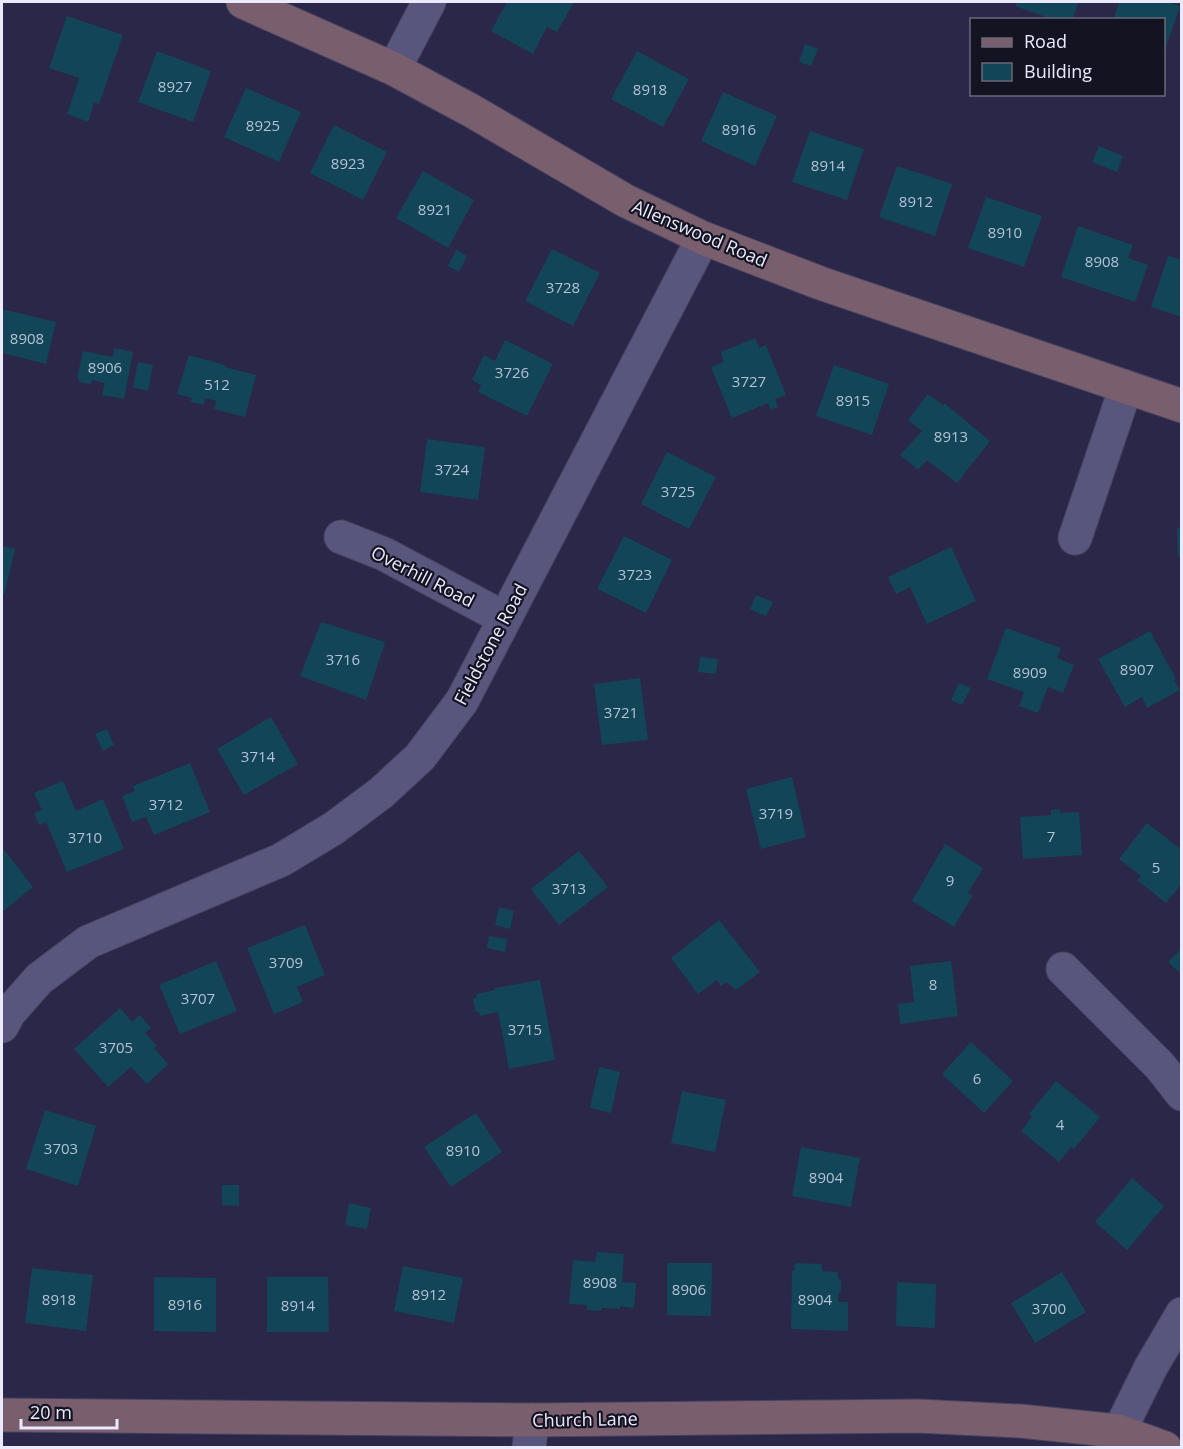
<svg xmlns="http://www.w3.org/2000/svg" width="1183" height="1449" font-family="'Open Sans',sans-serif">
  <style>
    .building { fill: #124558 }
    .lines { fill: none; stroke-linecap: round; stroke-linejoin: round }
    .street-casing { stroke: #484360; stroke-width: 35 }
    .secondary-casing { stroke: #484360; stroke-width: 35 }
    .street { stroke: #59567d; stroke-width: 33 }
    .secondary { stroke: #795f6d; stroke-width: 33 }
    .labels { text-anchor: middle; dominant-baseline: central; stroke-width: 4.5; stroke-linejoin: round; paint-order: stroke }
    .number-label { font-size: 15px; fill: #b5c1d4 }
    .street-label { font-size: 18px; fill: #ebeafd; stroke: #141322 }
  </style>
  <rect width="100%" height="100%" fill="#2b2749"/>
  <!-- building -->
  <g class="building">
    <path d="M507 2H574L557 32 547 27 533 54 491 31Z"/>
    <path d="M1017 2H1079L1072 20H1054L1015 6Z"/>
    <path d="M1119 2H1167L1180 6 1164 53V20H1113Z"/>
    <path d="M67 16 123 35 99 104 94 103 88 122 67 114 79 78 49 68Z"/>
    <path d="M805 44 818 49 811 66 799 62Z"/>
    <path d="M157 51 211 71 193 122 138 102Z"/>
    <path d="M637 51 689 79 663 127 611 99Z"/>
    <path d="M246 88 301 112 279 162 224 137Z"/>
    <path d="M723 92 777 116 755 166 701 141Z"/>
    <path d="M334 125 387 152 363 200 310 173Z"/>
    <path d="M810 131 864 149 847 200 792 182Z"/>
    <path d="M1099 146 1123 156 1117 172 1092 162Z"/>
    <path d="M897 166 952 184 935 236 879 217Z"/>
    <path d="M423 171 474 200 448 248 396 218Z"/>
    <path d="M986 197 1042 216 1024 267 968 248Z"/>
    <path d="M1078 226 1133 245 1128 258 1148 265 1135 302 1061 277Z"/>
    <path d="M552 249 600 273 573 326 525 301Z"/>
    <path d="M456 250 467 256 459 272 448 266Z"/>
    <path d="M1168 256 1182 260V317L1151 307Z"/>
    <path d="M2 309 56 322 46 364 2 353Z"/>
    <path d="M755 338 759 348 766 345 786 395 775 399 778 407 771 410 768 403 732 418 711 367 724 362 721 352Z"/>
    <path d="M505 340 553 364 527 416 478 392 481 385 472 380 484 355 495 361Z"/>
    <path d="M114 348 133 352 124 399 102 395 105 383 92 380 91 384 79 382V379L77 378 83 351 113 357Z"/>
    <path d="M189 355 225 365V367L256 375 245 417 214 409 216 401 205 398 204 405 190 402 192 398 177 394Z"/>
    <path d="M138 362 153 365 148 391 133 387Z"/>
    <path d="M834 365 889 384 872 435 816 416Z"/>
    <path d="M928 394 943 405 944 403 990 441 957 483 927 460 918 470 900 455 922 431 908 420Z"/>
    <path d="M427 439 485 447 478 500 420 492Z"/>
    <path d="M667 452 716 477 689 529 641 504Z"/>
    <path d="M1182 527V557H1178L1177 528Z"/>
    <path d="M624 536 672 560 646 613 597 589Z"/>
    <path d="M2 546 15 549 4 595H2Z"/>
    <path d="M951 547 976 601 927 624 910 587 896 594 888 577Z"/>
    <path d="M756 595 773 602 766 616 750 609Z"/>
    <path d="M321 622 385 642 366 700 300 676Z"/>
    <path d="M1006 628 1061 648 1057 658 1074 665 1063 693 1048 687 1038 713 1019 706 1024 692 987 679Z"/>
    <path d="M1150 631 1176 679 1174 680 1180 690 1147 708 1142 697 1125 707 1098 659Z"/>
    <path d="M700 657 718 659 716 674 698 672Z"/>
    <path d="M640 678 648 740 602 745 594 684Z"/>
    <path d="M959 683 971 688 962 705 951 700Z"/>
    <path d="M271 717 298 764 244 795 217 749Z"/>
    <path d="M107 729 114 745 103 751 95 734Z"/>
    <path d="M190 763 210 812 154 835 146 817 132 822 122 796 135 791 133 786Z"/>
    <path d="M792 777 806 837 761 849 746 789Z"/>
    <path d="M63 781 76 811 103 799 124 849 67 872 46 822 39 825 34 813 42 810 34 793Z"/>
    <path d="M1060 809V813L1079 812 1082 855 1023 859 1020 817 1051 815V810Z"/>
    <path d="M1147 823 1182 850V883L1166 903 1137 880 1141 876 1119 859Z"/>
    <path d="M945 844 983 868 968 893 973 895 954 927 912 901Z"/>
    <path d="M2 847 33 887 2 912Z"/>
    <path d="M579 851 608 887 559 925 531 889Z"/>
    <path d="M499 907 514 911 510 929 495 925Z"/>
    <path d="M719 920 760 972 736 990 726 982 721 986 717 980 698 994 671 958Z"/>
    <path d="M305 925 325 975 297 987 303 1002 274 1014 247 948Z"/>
    <path d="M489 936 507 939 505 952 487 948Z"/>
    <path d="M1182 948V975L1168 962Z"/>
    <path d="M216 961 237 1011 180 1034 159 985Z"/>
    <path d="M951 961 958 1016 900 1024 898 1004 914 1002 910 966Z"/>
    <path d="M540 980 555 1060 509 1069 498 1012 480 1016 479 1012H476L473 999 477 998 476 994 495 990V988Z"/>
    <path d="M120 1008 132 1022 140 1015 151 1028 145 1033 157 1046 154 1048 168 1064 147 1084 131 1067 108 1087 74 1049Z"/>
    <path d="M971 1042 1013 1081 984 1113 942 1074Z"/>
    <path d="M599 1067 620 1072 611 1113 590 1108Z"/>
    <path d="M1056 1081 1100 1117 1074 1149 1071 1147 1059 1162 1021 1131 1032 1117 1029 1114Z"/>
    <path d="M682 1091 726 1100 715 1152 671 1143Z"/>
    <path d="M45 1110 96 1126 78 1186 26 1169Z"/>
    <path d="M476 1113 502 1152 451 1187 424 1147Z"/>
    <path d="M801 1147 860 1158 851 1207 792 1196Z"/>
    <path d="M1132 1178 1164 1206 1127 1250 1095 1222Z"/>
    <path d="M222 1185H239V1206L222 1205Z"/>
    <path d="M349 1203 371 1208 367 1229 345 1225Z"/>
    <path d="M597 1252 624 1254 622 1282 636 1283 634 1308 620 1306V1309L602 1308 601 1311 587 1310V1305L569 1304 573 1260 595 1262Z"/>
    <path d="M667 1263H712L711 1316 667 1315Z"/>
    <path d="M795 1263 822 1264V1271L838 1272V1278L841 1281V1290L838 1295V1302H848V1331L791 1329 792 1271H794Z"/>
    <path d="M403 1266 463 1278 454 1323 394 1311Z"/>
    <path d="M32 1268 93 1275 86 1331 25 1323Z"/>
    <path d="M1062 1272 1086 1312 1035 1343 1011 1303Z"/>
    <path d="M154 1277 216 1278V1332L154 1331Z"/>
    <path d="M267 1277H328L329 1332H267Z"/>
    <path d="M897 1282 936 1284 935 1328 896 1326Z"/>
  </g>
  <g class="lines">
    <!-- street casing -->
    <g class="street-casing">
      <g id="street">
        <path d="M394 69 429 2"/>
        <path d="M341 537 384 554 504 618"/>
        <path d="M1075 538 1126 387"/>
        <path d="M1063 969 1160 1066 1182 1094"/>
        <path d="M2 1026 9 1013 39 979 88 942 281 860 334 828 381 793 420 757 462 701 703 238"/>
        <path d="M529 1448 532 1420"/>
        <path d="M1111 1448 1151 1367 1182 1314"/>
      </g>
    </g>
    <!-- secondary casing -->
    <g class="secondary-casing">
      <g id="secondary">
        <path d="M243 2 394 69 472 111 626 201 703 238 820 283 1182 406"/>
        <path d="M2 1415 532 1420 918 1416 1020 1421 1118 1431 1165 1448"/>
      </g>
    </g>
    <!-- street -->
    <use href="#street" class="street"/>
    <!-- secondary -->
    <use href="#secondary" class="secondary"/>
  </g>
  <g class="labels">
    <!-- number labels -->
    <g class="number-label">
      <text x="175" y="86">8927</text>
      <text x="650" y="89">8918</text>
      <text x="263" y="125">8925</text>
      <text x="739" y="129">8916</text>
      <text x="348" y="163">8923</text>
      <text x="828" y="165">8914</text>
      <text x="916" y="201">8912</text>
      <text x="435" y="209">8921</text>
      <text x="1005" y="232">8910</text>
      <text x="1102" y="261">8908</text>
      <text x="563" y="287">3728</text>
      <text x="27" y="338">8908</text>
      <text x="105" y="367">8906</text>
      <text x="512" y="372">3726</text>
      <text x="749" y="381">3727</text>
      <text x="217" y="384">512</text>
      <text x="853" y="400">8915</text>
      <text x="951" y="436">8913</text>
      <text x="452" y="469">3724</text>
      <text x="678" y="491">3725</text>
      <text x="635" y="574">3723</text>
      <text x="343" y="659">3716</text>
      <text x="1137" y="669">8907</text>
      <text x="1030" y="672">8909</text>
      <text x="621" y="712">3721</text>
      <text x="258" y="756">3714</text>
      <text x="166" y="804">3712</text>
      <text x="776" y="813">3719</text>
      <text x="1051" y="836">7</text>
      <text x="85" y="837">3710</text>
      <text x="1156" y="867">5</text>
      <text x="950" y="880">9</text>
      <text x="569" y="888">3713</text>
      <text x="286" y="962">3709</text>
      <text x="933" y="984">8</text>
      <text x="198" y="998">3707</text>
      <text x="525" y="1029">3715</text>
      <text x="116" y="1047">3705</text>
      <text x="977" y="1078">6</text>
      <text x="1060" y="1124">4</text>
      <text x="61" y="1148">3703</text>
      <text x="463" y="1150">8910</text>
      <text x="826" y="1177">8904</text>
      <text x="600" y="1282">8908</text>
      <text x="689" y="1289">8906</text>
      <text x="429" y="1294">8912</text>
      <text x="59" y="1299">8918</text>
      <text x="815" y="1299">8904</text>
      <text x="185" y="1304">8916</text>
      <text x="298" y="1305">8914</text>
      <text x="1049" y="1308">3700</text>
    </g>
    <!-- street labels -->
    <g class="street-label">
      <text transform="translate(700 233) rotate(23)">Allenswood Road</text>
      <text transform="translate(423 576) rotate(27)">Overhill Road</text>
      <text transform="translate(490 644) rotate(-62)">Fieldstone Road</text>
      <text transform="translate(585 1419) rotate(-1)">Church Lane</text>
    </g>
  </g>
  <!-- border -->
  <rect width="1183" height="1449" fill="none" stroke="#ebeafd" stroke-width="6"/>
  <!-- legend -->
  <rect x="970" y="18" width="195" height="78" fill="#141322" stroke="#6a697a" stroke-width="1.5"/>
  <rect x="982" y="38" width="30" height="9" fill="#795f6d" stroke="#6a697a" stroke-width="1.5"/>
  <text x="1024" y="48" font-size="18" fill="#ebeafd">Road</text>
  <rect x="982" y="63" width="30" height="18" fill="#124558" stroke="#6a697a" stroke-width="1.5"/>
  <text x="1024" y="78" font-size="18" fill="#ebeafd">Building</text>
  <!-- scale -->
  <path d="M21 1419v9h96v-9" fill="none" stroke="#ebeafd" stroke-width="3"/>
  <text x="30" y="1419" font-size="18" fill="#ebeafd" stroke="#141322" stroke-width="4.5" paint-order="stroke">20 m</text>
</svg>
